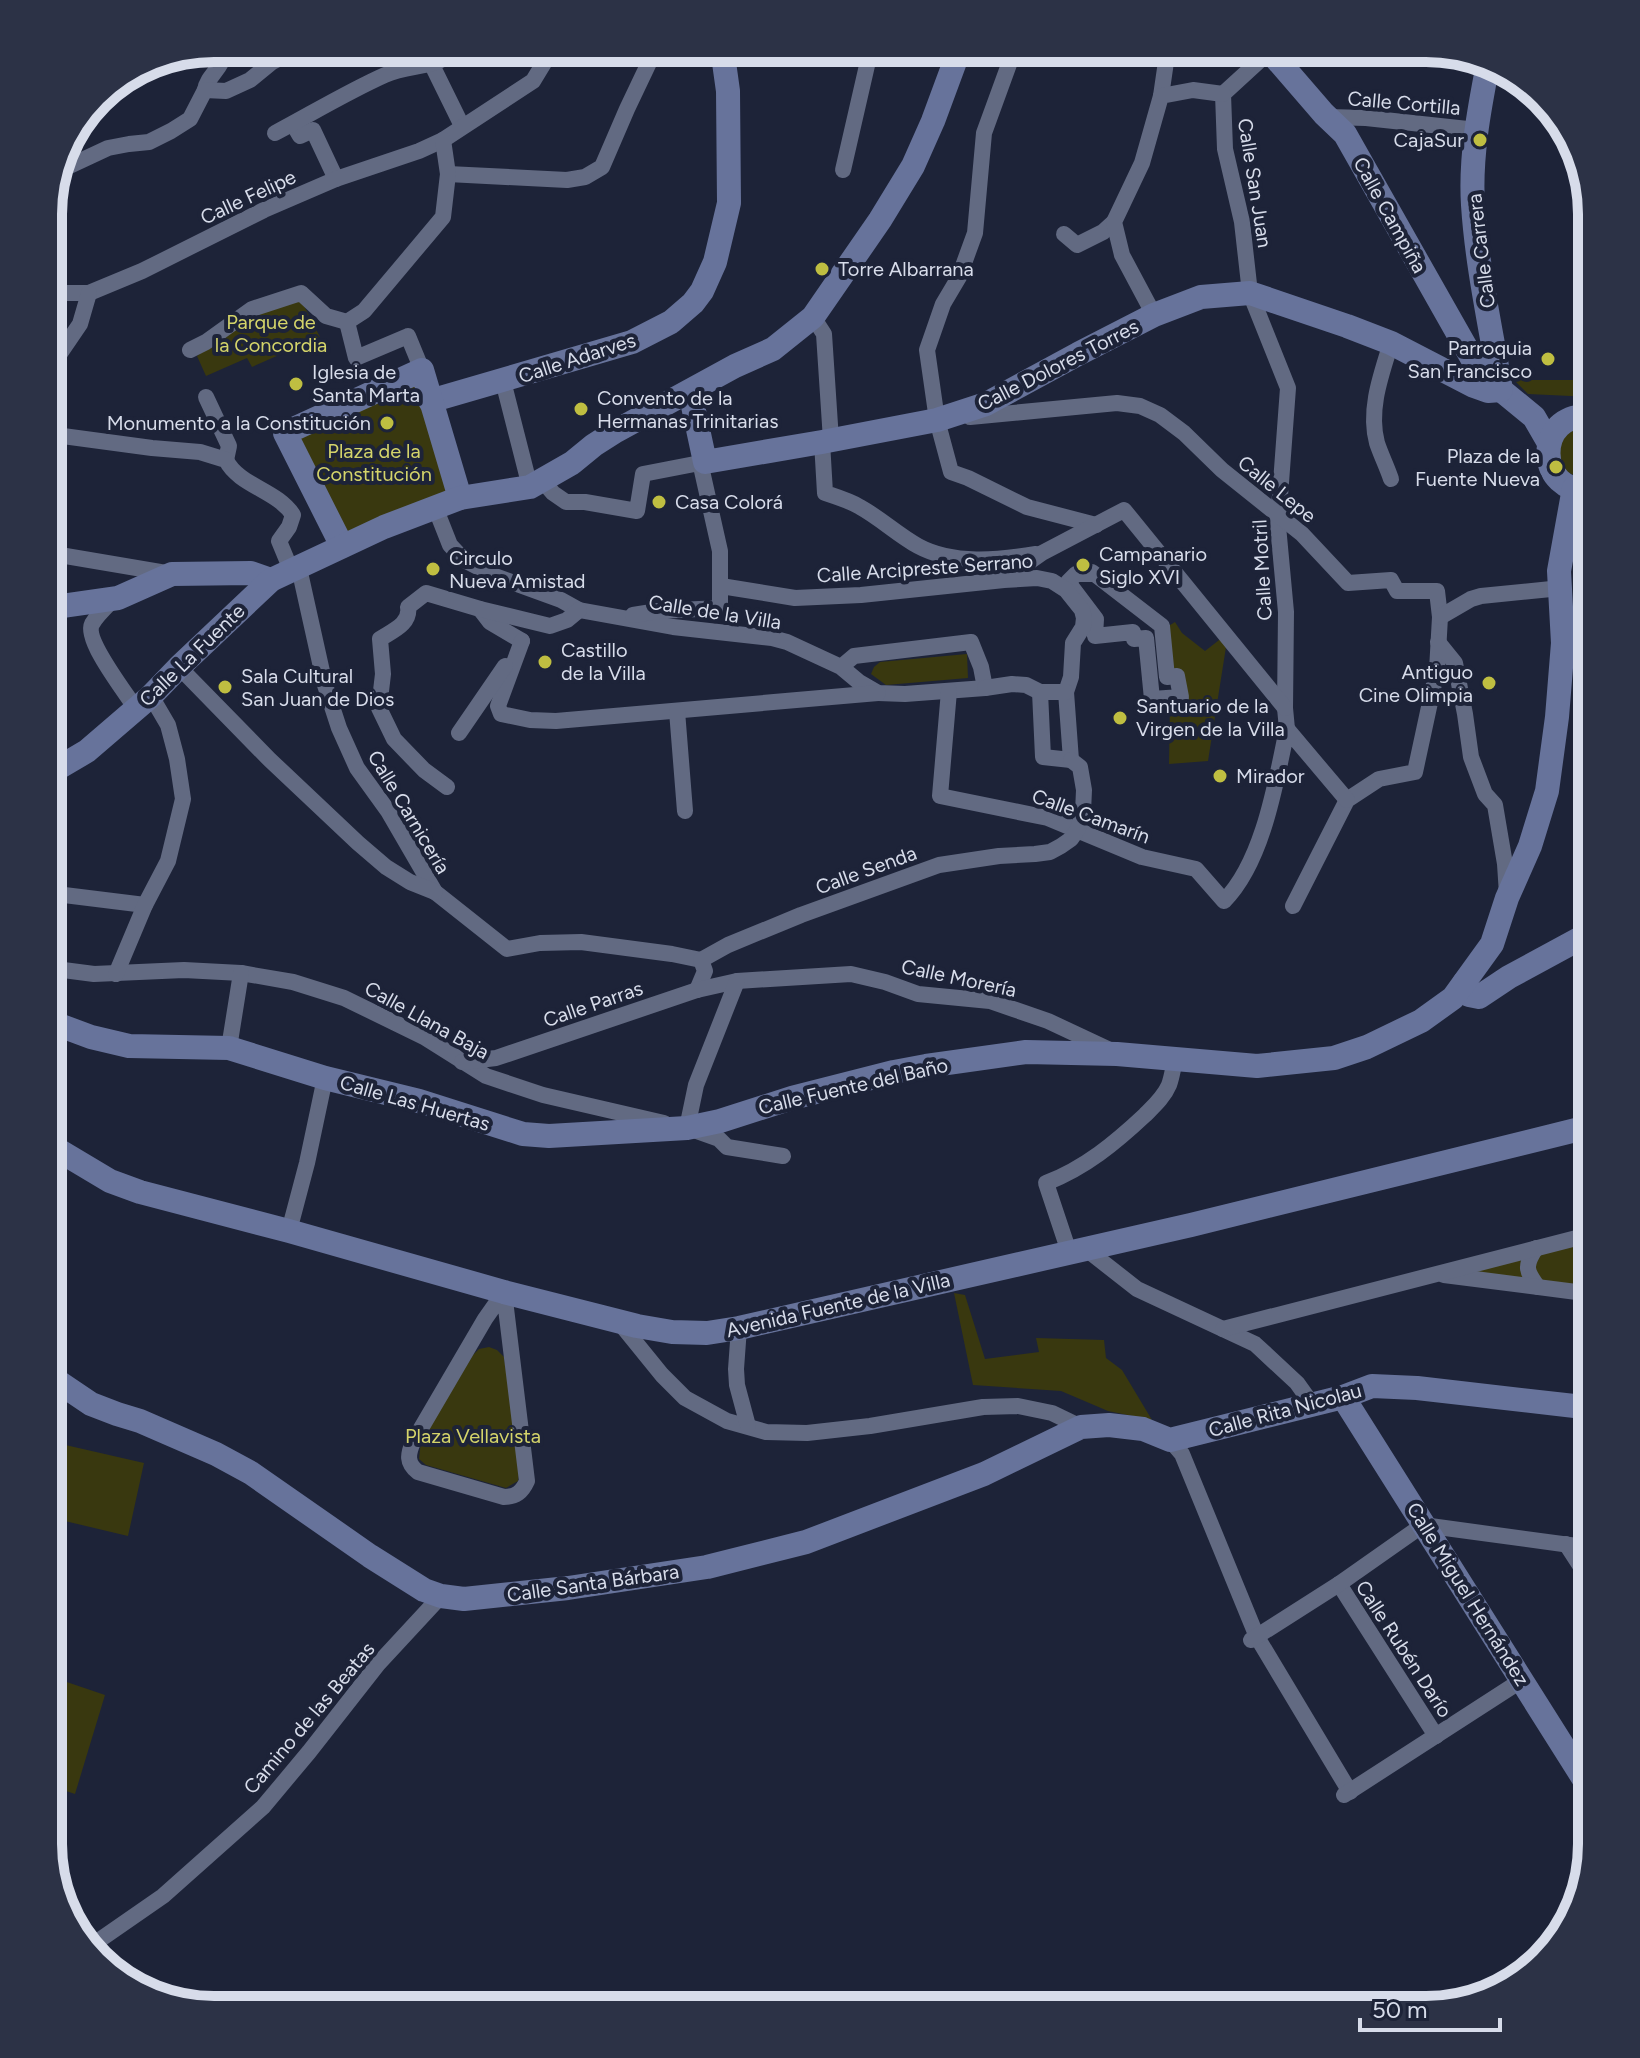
<svg xmlns="http://www.w3.org/2000/svg" width="1640" height="2058" font-family="Figtree,sans-serif">
  <style>
    .green { fill: #39380f }
    .lines { fill: none; stroke-linecap: round; stroke-linejoin: round }
    .street { stroke: #626a82; stroke-width: 16 }
    .secondary { stroke: #67739b; stroke-width: 24 }
    .poi-dot { fill: #bfbe41; stroke: #1d2338; stroke-width: 3 }
    .labels { text-anchor: middle; dominant-baseline: central; stroke-width: 8; stroke-linejoin: round; paint-order: stroke }
    .street-label { font-size: 20px; fill: #d7dcea; stroke: #1d2338 }
    .poi-label { font-size: 20px; fill: #d7dcea; stroke: #1d2338; text-anchor: start }
    .park-label { font-size: 20px; fill: #d4d46a; stroke: #1d2338 }
    .rim { fill: none; stroke: #d7dcea; stroke-width: 10 }
  </style>
  <rect width="100%" height="100%" fill="#1d2338"/>
  <!-- green -->
  <g class="green">
    <path d="M301 300 320 337 252 367 247 358 206 376 197 356 245 319Z"/>
    <path d="M422 370 460 498 342 546 285 433Z"/>
    <path d="M1514 380H1592V397L1528 394Z"/>
    <path d="M1592 425V480L1587 481 1563 470 1558 445 1567 430Z"/>
    <path d="M1175 622 1182 633 1205 651 1223 637 1226 647 1208 761 1169 764 1170 702 1186 700 1171 671 1167 627Z"/>
    <path d="M967 654 968 678 886 685 871 674 874 667 880 662Z"/>
    <path d="M1592 1240V1288L1465 1274Z"/>
    <path d="M954 1293 965 1295 985 1359 1039 1352 1036 1338 1104 1340 1106 1358 1122 1370 1152 1420 1108 1411 1061 1391 973 1385Z"/>
    <path d="M489 1347 497 1350 504 1357 520 1468 518 1481 506 1488 426 1465 419 1459 421 1440 473 1355 479 1349Z"/>
    <path d="M48 1441 144 1463 128 1536 48 1517Z"/>
    <path d="M55 1678 105 1695 75 1794 48 1785V1698Z"/>
  </g>
  <g class="lines">
    <!-- street -->
    <g class="street">
      <path d="M1015 48 984 133 975 233 959 277 943 304 927 350 937 420 951 472 968 478 1027 507 1096 525"/>
      <path d="M1269 52 1223 94 1225 149 1242 222 1250 293 1288 388 1280 496 1277 515 1286 612 1285 708 1287 729"/>
      <path d="M432 65 462 126"/>
      <path d="M205 90C207 76 222 69 226 51L223 48"/>
      <path d="M1161 96 1168 48"/>
      <path d="M1328 117 1366 118 1477 130"/>
      <path d="M293 124 300 136 313 130 336 179"/>
      <path d="M275 133C311 114 347 92 385 75 411 63 437 70 458 48"/>
      <path d="M57 169H63L108 148 129 144 149 142 171 131 190 119 205 90 226 91 250 80 272 62 300 48"/>
      <path d="M843 170 871 48"/>
      <path d="M448 174 567 180 585 177 602 167 627 109 656 48"/>
      <path d="M1064 234 1077 245 1103 232 1114 222"/>
      <path d="M48 293H89L142 271 264 210 336 179 419 151 443 140 533 81 553 48"/>
      <path d="M1154 315 1122 255 1114 222 1142 163 1161 96 1193 90 1223 94"/>
      <path d="M813 317 824 334 831 440"/>
      <path d="M1391 343C1381 375 1368 410 1377 443 1381 455 1387 467 1391 479"/>
      <path d="M190 350 206 342 252 309 301 293 326 316 347 322"/>
      <path d="M422 370 408 336 356 358 347 322 364 311 443 217 448 174 443 140"/>
      <path d="M48 371 80 324 89 293"/>
      <path d="M503 381 530 487"/>
      <path d="M206 397 229 446 226 460"/>
      <path d="M970 417 1117 403 1140 406 1160 415 1184 433 1222 470 1302 534 1348 583 1391 580 1397 591H1437L1440 617 1437 670 1415 772 1379 779 1347 800 1293 906"/>
      <path d="M48 434 152 448 200 452 226 460C239 486 277 490 293 515L289 527 279 541 291 570"/>
      <path d="M822 442 825 493C837 497 850 501 860 507 880 518 898 535 918 546 953 565 999 560 1036 554"/>
      <path d="M544 479 547 486 553 493 566 502H585L637 511 643 474 705 462"/>
      <path d="M435 507 450 545 464 560 495 576 561 600 579 610 673 627 772 638 787 642 841 667 859 682 878 693 905 694 985 688 981 667 971 642 854 656 841 667"/>
      <path d="M48 553 172 574"/>
      <path d="M299 568 325 685 339 728 357 768 388 811 435 892 507 949 540 943 581 942 672 954 701 960"/>
      <path d="M1092 572 1162 626 1167 677 1177 676 1181 697 1152 699 1146 638 1134 639 1133 632 1095 636 1096 619 1068 582 1076 574H1092Z"/>
      <path d="M1005 579 1042 553 1124 510 1285 708"/>
      <path d="M721 586 795 598 861 595 1004 580 1037 578 1052 581 1066 590 1082 610 1084 618 1083 627 1073 643 1071 677 1066 692 1071 760 1043 757 1040 692"/>
      <path d="M114 599C107 606 97 615 92 624 84 640 126 693 136 709"/>
      <path d="M480 609 490 622 522 641"/>
      <path d="M633 615 658 611 720 608V551L700 462"/>
      <path d="M1440 617 1471 599 1481 596 1561 588"/>
      <path d="M522 641 498 706 501 714 530 720 556 721 878 693"/>
      <path d="M1438 642 1455 663 1465 714 1471 757 1485 794 1495 805 1505 864 1507 894"/>
      <path d="M179 667 270 760 358 843 386 867 410 882 435 892"/>
      <path d="M985 688 1012 684 1026 685 1040 692H1066"/>
      <path d="M949 691 940 796 1048 818 1142 857 1196 869 1224 901C1263 862 1276 782 1287 729L1347 800"/>
      <path d="M677 711 685 811"/>
      <path d="M459 733 505 666"/>
      <path d="M447 787 424 770 394 739 379 708 383 674 380 639C392 631 411 624 408 607L426 593 480 609 550 626 567 620 579 610"/>
      <path d="M48 893 145 905"/>
      <path d="M48 968 94 974 184 970 241 973 293 982 344 998 424 1037 486 1076 543 1095 664 1123"/>
      <path d="M116 974 145 905 168 861 183 799 177 759 168 725 151 696"/>
      <path d="M697 990 705 971 701 960 728 945 801 915 939 865 999 856 1035 854 1050 852 1061 846 1071 839 1078 829 1083 812 1084 790 1080 767 1071 760"/>
      <path d="M229 1048 241 973"/>
      <path d="M462 1062 496 1058 697 990 737 981 851 974 885 982 918 994 990 1001 1048 1021 1112 1051"/>
      <path d="M687 1128 696 1085 737 981"/>
      <path d="M691 1129 719 1139 727 1147 783 1156"/>
      <path d="M289 1231 307 1163 325 1078"/>
      <path d="M1536 1248C1524 1266 1526 1271 1538 1287"/>
      <path d="M1086 1249 1137 1289 1255 1344 1297 1383 1312 1404"/>
      <path d="M1069 1252 1046 1183C1085 1168 1115 1143 1145 1115 1154 1106 1164 1097 1169 1085 1172 1077 1173 1068 1175 1060"/>
      <path d="M1444 1275 1592 1294"/>
      <path d="M504 1292 527 1481C522 1492 516 1497 504 1497L418 1472C406 1463 408 1454 413 1442L485 1319Z"/>
      <path d="M619 1322 662 1375 685 1398 727 1421 766 1432 807 1433 870 1426 983 1407 1018 1406 1052 1413 1081 1427"/>
      <path d="M739 1328 736 1369 737 1385 748 1426"/>
      <path d="M1223 1329 1592 1234"/>
      <path d="M1170 1440 1182 1454 1257 1637 1350 1792"/>
      <path d="M1566 1544 1592 1584"/>
      <path d="M1339 1584 1436 1736"/>
      <path d="M1251 1640 1339 1584 1423 1525 1592 1548"/>
      <path d="M1344 1795 1522 1680"/>
      <path d="M88 1948 163 1896 263 1807 309 1752 378 1664 441 1596"/>
    </g>
    <!-- secondary -->
    <g class="secondary">
      <path d="M1267 48 1324 114 1345 134 1473 360 1501 390 1534 417 1549 443"/>
      <path d="M1488 64C1479 110 1470 158 1473 205 1477 267 1491 329 1501 390"/>
      <path d="M690 392 705 462 822 442 937 420 986 404 1078 354 1154 315 1201 297 1250 293 1347 326 1391 343 1474 386 1488 391 1501 390"/>
      <path d="M430 401 632 342 671 322 693 303 702 291 715 262 729 203 728 91 722 48"/>
      <path d="M1592 489C1535 498 1533 409 1592 417"/>
      <path d="M342 546 285 433 422 370 460 498"/>
      <path d="M48 608 118 598 172 574 251 573 271 580"/>
      <path d="M48 774 87 751 151 696 179 667 271 580 384 527 460 498 530 487 572 463 594 445 616 431 735 366 773 349 813 317 880 220 913 166 933 121 960 48"/>
      <path d="M1464 983 1469 995 1479 997 1509 977 1592 932"/>
      <path d="M48 1021 91 1037 129 1046 229 1048 325 1078 419 1101 523 1134 549 1136 687 1128 720 1121 792 1098 894 1072 926 1066 1026 1052 1117 1054 1257 1066 1334 1058 1367 1047 1421 1021 1453 998 1492 944 1507 898 1530 846 1547 791 1557 717 1563 643 1559 571 1574 488"/>
      <path d="M48 1144 110 1181 140 1192 289 1231 504 1292 637 1326 672 1332 707 1333 739 1328 1191 1225 1592 1126"/>
      <path d="M48 1375 91 1404 117 1414 140 1421 216 1454 251 1473 370 1556 424 1590 441 1596 464 1599 568 1588 707 1567 806 1542 984 1474 1081 1427 1109 1425 1143 1429 1170 1440 1343 1397 1372 1386 1417 1388 1592 1408"/>
      <path d="M1343 1397 1592 1792"/>
    </g>
  </g>
  <!-- markers -->
  <g class="poi-dot">
    <circle cx="1480" cy="140" r="8"/>
    <circle cx="822" cy="269" r="8"/>
    <circle cx="1548" cy="359" r="8"/>
    <circle cx="296" cy="384" r="8"/>
    <circle cx="581" cy="409" r="8"/>
    <circle cx="387" cy="423" r="8"/>
    <circle cx="1556" cy="467" r="8"/>
    <circle cx="659" cy="502" r="8"/>
    <circle cx="1083" cy="565" r="8"/>
    <circle cx="433" cy="569" r="8"/>
    <circle cx="545" cy="662" r="8"/>
    <circle cx="1489" cy="683" r="8"/>
    <circle cx="225" cy="687" r="8"/>
    <circle cx="1120" cy="718" r="8"/>
    <circle cx="1220" cy="776" r="8"/>
  </g>
  <g class="labels">
    <!-- street labels -->
    <g class="street-label">
      <text transform="translate(1404 103) rotate(5)">Calle Cortilla</text>
      <text transform="translate(1255 183) rotate(81)">Calle San Juan</text>
      <text transform="translate(248 197) rotate(-25)">Calle Felipe</text>
      <text transform="translate(1390 215) rotate(61)">Calle Campiña</text>
      <text transform="translate(1481 251) rotate(-97)">Calle Carrera</text>
      <text transform="translate(577 358) rotate(-18)">Calle Adarves</text>
      <text transform="translate(1058 365) rotate(-27)">Calle Dolores Torres</text>
      <text transform="translate(1277 489) rotate(39)">Calle Lepe</text>
      <text transform="translate(925 568) rotate(-4)">Calle Arcipreste Serrano</text>
      <text transform="translate(1262 570) rotate(-93)">Calle Motril</text>
      <text transform="translate(715 612) rotate(9)">Calle de la Villa</text>
      <text transform="translate(192 655) rotate(-44)">Calle La Fuente</text>
      <text transform="translate(409 812) rotate(59)">Calle Carnicería</text>
      <text transform="translate(1091 816) rotate(20)">Calle Camarín</text>
      <text transform="translate(866 870) rotate(-20)">Calle Senda</text>
      <text transform="translate(959 978) rotate(12)">Calle Morería</text>
      <text transform="translate(593 1004) rotate(-19)">Calle Parras</text>
      <text transform="translate(427 1020) rotate(29)">Calle Llana Baja</text>
      <text transform="translate(853 1086) rotate(-13)">Calle Fuente del Baño</text>
      <text transform="translate(415 1103) rotate(16)">Calle Las Huertas</text>
      <text transform="translate(838 1305) rotate(-13)">Avenida Fuente de la Villa</text>
      <text transform="translate(1285 1410) rotate(-15)">Calle Rita Nicolau</text>
      <text transform="translate(593 1583) rotate(-8)">Calle Santa Bárbara</text>
      <text transform="translate(1468 1594) rotate(58)">Calle Miguel Hernández</text>
      <text transform="translate(1404 1649) rotate(57)">Calle Rubén Darío</text>
      <text transform="translate(309 1718) rotate(-50)">Camino de las Beatas</text>
    </g>
    <!-- poi labels -->
    <g class="poi-label">
      <text x="1464" y="140" text-anchor="end">CajaSur</text>
      <text x="838" y="269">Torre Albarrana</text>
      <text x="1532" y="348" text-anchor="end">Parroquia<tspan x="1532" dy="23">San Francisco</tspan></text>
      <text x="312" y="372">Iglesia de<tspan x="312" dy="23">Santa Marta</tspan></text>
      <text x="597" y="398">Convento de la<tspan x="597" dy="23">Hermanas Trinitarias</tspan></text>
      <text x="371" y="423" text-anchor="end">Monumento a la Constitución</text>
      <text x="1540" y="456" text-anchor="end">Plaza de la<tspan x="1540" dy="23">Fuente Nueva</tspan></text>
      <text x="675" y="502">Casa Colorá</text>
      <text x="1099" y="554">Campanario<tspan x="1099" dy="23">Siglo XVI</tspan></text>
      <text x="449" y="558">Circulo<tspan x="449" dy="23">Nueva Amistad</tspan></text>
      <text x="561" y="650">Castillo<tspan x="561" dy="23">de la Villa</tspan></text>
      <text x="1473" y="672" text-anchor="end">Antiguo<tspan x="1473" dy="23">Cine Olimpia</tspan></text>
      <text x="241" y="676">Sala Cultural<tspan x="241" dy="23">San Juan de Dios</tspan></text>
      <text x="1136" y="706">Santuario de la<tspan x="1136" dy="23">Virgen de la Villa</tspan></text>
      <text x="1236" y="776">Mirador</text>
    </g>
    <!-- park labels -->
    <g class="park-label">
      <text x="271" y="322">Parque de<tspan x="271" dy="23">la Concordia</tspan></text>
      <text x="374" y="451">Plaza de la<tspan x="374" dy="23">Constitución</tspan></text>
      <text x="473" y="1436">Plaza Vellavista</text>
    </g>
  </g>
  <!-- crop -->
  <path d="M0 0H1640V2058H0ZM214 62H1426A152 152 0 0 1 1578 214V1844A152 152 0 0 1 1426 1996H214A152 152 0 0 1 62 1844V214A152 152 0 0 1 214 62Z" fill="#2c3246" fill-rule="evenodd"/>
  <path class="rim" d="M214 62H1426A152 152 0 0 1 1578 214V1844A152 152 0 0 1 1426 1996H214A152 152 0 0 1 62 1844V214A152 152 0 0 1 214 62Z"/>
  <!-- scale -->
  <path d="M1360 2018v12h140v-12" fill="none" stroke="#d7dcea" stroke-width="4"/>
  <text x="1372" y="2018" font-size="24" fill="#d7dcea" stroke="#1d2338" stroke-width="6" paint-order="stroke">50 m</text>
</svg>
